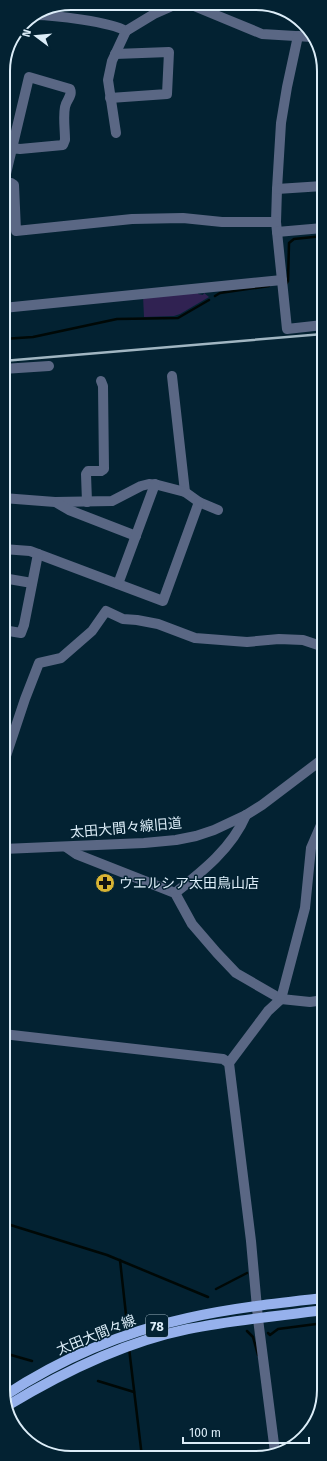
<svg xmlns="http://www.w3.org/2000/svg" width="327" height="1461" font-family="'Fira Sans','Noto Sans JP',sans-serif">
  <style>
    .green { fill: #302252 }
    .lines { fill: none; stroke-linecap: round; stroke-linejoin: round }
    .stream { stroke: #000806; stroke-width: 2.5 }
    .minor { stroke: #5a6784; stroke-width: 10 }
    .major { stroke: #96b1ec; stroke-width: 10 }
    .rail { stroke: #a1b6c2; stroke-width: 2.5 }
    .labels { text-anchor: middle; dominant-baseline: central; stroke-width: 3; stroke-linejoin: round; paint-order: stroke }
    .shield { fill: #032232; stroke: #9bb0bd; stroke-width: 1 }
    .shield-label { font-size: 13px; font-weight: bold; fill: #dcedf8 }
    .street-label { font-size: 14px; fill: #dcedf8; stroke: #032232 }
    .poi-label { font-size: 14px; fill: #dcedf8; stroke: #032232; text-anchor: start }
    .rim { fill: none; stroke: #dcedf8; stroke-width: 2 }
  </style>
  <rect width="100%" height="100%" fill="#032232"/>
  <!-- green -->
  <path class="green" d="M198 292V294L203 295 204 293 209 297 180 314 174 316 144 317 143 296Z"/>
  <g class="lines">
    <!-- stream -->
    <g class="stream">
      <path d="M286 284 288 281 289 243 294 239 323 236"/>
      <path d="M215 296 220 293 269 286"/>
      <path d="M3 339 33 337 117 319 178 318 209 300"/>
      <path d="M4 1223 107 1255 208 1297"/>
      <path d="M120 1260 128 1333"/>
      <path d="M216 1289 247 1273"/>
      <path d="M247 1331 253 1337 258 1355"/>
      <path d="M268 1333 270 1335 278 1329 324 1323"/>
      <path d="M129 1348 142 1457"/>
      <path d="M4 1353 32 1361"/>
      <path d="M98 1381 134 1392"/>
    </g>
    <!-- minor -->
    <g class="minor">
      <path d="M194 6 262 34 312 37"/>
      <path d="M35 15C54 15 111 22 126 31L154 14 170 7"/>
      <path d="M298 36 287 87 281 123 277 189 276 222 287 329 323 325"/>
      <path d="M110 98 167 94 169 52 115 54"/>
      <path d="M116 133 108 80 112 61 126 31"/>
      <path d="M3 182 11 183 14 185 16 231 132 219 183 218 222 222H276"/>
      <path d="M4 182 29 77 70 89C73 96 66 100 65 107 63 117 65 129 65 140L63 145 20 149 12 148"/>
      <path d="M277 189 323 186"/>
      <path d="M277 232 323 228"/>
      <path d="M3 308 282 280"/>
      <path d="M3 369 49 366"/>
      <path d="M172 376 185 492"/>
      <path d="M3 498 55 502 112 501 141 486 149 484 158 485 185 492 199 502 218 510"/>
      <path d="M87 502 86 474 88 471H101L104 469 103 386 101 381"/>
      <path d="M57 503 69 510 136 536"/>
      <path d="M3 549 30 551 38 554 163 601 199 502"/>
      <path d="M3 578 32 583"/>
      <path d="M118 584 155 484"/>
      <path d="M3 630 21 633 24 625 38 554"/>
      <path d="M3 765 25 699 39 663 61 658 92 631 106 611 123 619 137 620 158 624 195 638 247 642 279 639 303 640 324 647"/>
      <path d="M66 847 76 854 175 893 192 924 217 953 236 973 281 999 310 1002 324 1000"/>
      <path d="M3 849 144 843 176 840 196 836 214 830 246 815 262 805 324 758"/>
      <path d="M175 893C203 871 232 848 246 815"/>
      <path d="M3 1034 223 1059 229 1063"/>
      <path d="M275 1452 258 1319 251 1241 229 1063 268 1011 281 999 305 908 311 848 324 818"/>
    </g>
    <!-- major -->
    <g class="major">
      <path d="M4 1396C59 1360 123 1332 188 1318 233 1308 279 1303 324 1298"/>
      <path d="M7 1406C63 1372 124 1342 188 1329 233 1320 279 1316 324 1310"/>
    </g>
    <!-- rail -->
    <path class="rail" d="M3 361 323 334"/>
  </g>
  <!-- icons -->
  <defs>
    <g id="pharmacy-disc" transform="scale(1)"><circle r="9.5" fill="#d8b434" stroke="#032232"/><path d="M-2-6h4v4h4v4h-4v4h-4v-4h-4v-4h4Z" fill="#111"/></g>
  </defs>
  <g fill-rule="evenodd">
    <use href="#pharmacy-disc" x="105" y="883"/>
  </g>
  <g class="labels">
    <!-- shield labels -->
    <rect class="shield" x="146" y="1315" width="22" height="22" rx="3"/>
    <g class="shield-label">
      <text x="157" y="1326">78</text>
    </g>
    <!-- street labels -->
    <g class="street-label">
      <text transform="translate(126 828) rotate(-5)">太田大間々線旧道</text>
      <text transform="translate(96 1335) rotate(-22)">太田大間々線</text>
    </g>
    <!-- poi labels -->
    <g class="poi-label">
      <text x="119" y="883">ウエルシア太田鳥山店</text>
    </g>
  </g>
  <!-- crop -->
  <path d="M0 0H327V1461H0ZM71 10H256A61 61 0 0 1 317 71V1390A61 61 0 0 1 256 1451H71A61 61 0 0 1 10 1390V71A61 61 0 0 1 71 10Z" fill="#032232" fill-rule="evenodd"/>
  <path class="rim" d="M71 10H256A61 61 0 0 1 317 71V1390A61 61 0 0 1 256 1451H71A61 61 0 0 1 10 1390V71A61 61 0 0 1 71 10Z"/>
  <!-- north arrow -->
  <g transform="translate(36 36) rotate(286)" stroke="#032232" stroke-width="3" paint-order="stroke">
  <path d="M0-3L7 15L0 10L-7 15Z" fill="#dcedf8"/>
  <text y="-6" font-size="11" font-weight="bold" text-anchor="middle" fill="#dcedf8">N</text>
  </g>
  <!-- scale -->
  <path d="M183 1437v6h126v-6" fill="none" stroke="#dcedf8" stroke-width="2"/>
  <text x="189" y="1437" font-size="12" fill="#dcedf8" stroke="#032232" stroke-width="3" paint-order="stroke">100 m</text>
</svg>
